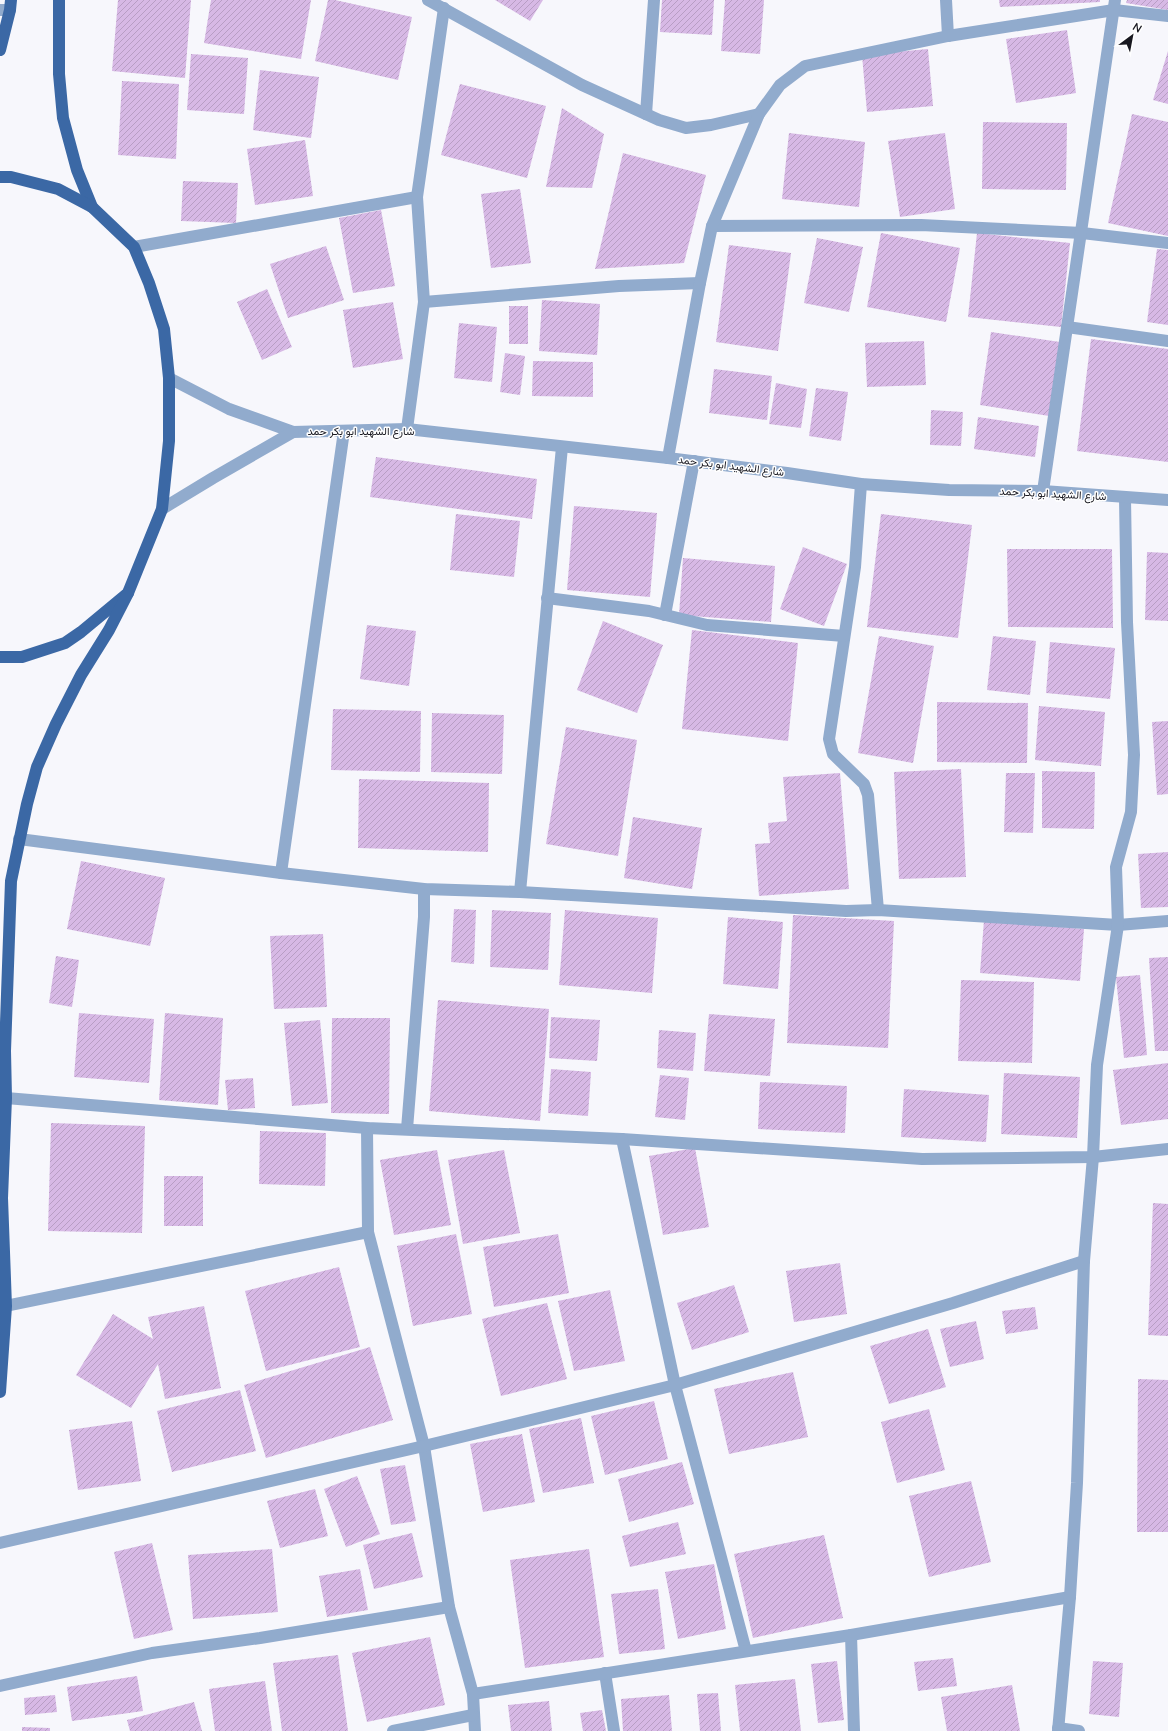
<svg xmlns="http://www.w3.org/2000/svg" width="1168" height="1731" font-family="'Nunito Sans',Vazirmatn,sans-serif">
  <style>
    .building { fill: url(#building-hatch) }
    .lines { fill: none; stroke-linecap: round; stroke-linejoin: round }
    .minor { stroke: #91abcd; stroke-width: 12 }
    .tertiary { stroke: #91abcd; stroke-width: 12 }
    .primary { stroke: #3b68a5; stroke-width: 12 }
    .labels { text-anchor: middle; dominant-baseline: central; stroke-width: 3; stroke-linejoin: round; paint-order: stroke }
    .street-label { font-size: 11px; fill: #181820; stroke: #fff }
  </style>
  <defs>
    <pattern id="building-hatch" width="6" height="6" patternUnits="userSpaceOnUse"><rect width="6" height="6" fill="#d7b9e5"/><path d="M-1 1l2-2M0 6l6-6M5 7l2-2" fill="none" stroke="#b89ec4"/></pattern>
  </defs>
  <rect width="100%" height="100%" fill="#f7f7fc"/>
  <!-- building -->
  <g class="building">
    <path d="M118 0H191L185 78 112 71Z"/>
    <path d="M211 0H311L301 59 204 43Z"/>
    <path d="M328 0H335L412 17 398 80 315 61Z"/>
    <path d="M495 0H543L530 21Z"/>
    <path d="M662 0H714L712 35 660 32Z"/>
    <path d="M725 0H764L760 54 721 51Z"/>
    <path d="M999 0H1100V2L1000 7Z"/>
    <path d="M1127 0H1168V10L1126 3Z"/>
    <path d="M1067 30 1076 93 1016 103 1006 39Z"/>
    <path d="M928 49 933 106 867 112 862 55Z"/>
    <path d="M1168 51V104L1153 100Z"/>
    <path d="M191 54 248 58 244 114 187 110Z"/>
    <path d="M260 70 319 77 311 138 253 130Z"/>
    <path d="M122 81 179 84 176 159 118 155Z"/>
    <path d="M460 84 546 106 527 178 441 155Z"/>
    <path d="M562 108 604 134 592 188 546 187Z"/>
    <path d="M1132 114 1168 122V236L1108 223Z"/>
    <path d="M983 122 1067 123 1066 190 982 189Z"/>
    <path d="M789 133 865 142 859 207 782 199Z"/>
    <path d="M945 133 955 209 900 217 888 141Z"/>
    <path d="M305 140 313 196 255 205 247 149Z"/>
    <path d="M623 153 706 175 684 263 595 269Z"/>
    <path d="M183 181 238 183 236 223 181 221Z"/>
    <path d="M520 189 531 263 491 268 481 194Z"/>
    <path d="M381 210 395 286 353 293 339 218Z"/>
    <path d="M881 233 960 248 946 322 867 307Z"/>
    <path d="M977 233 1070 243 1061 327 968 317Z"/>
    <path d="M817 238 863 247 849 312 804 303Z"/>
    <path d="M729 245 791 253 778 351 716 342Z"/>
    <path d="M326 246 344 300 288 318 270 264Z"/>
    <path d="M1157 249 1168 250V325L1147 322Z"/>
    <path d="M267 289 292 347 262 360 237 302Z"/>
    <path d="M542 300 600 304 597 355 539 351Z"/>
    <path d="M393 302 403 359 353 368 343 310Z"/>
    <rect x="509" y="306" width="19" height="38"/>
    <path d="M459 323 497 327 492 382 454 378Z"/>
    <path d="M991 332 1060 342 1049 416 980 405Z"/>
    <path d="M1091 339 1168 349V462L1077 451Z"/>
    <path d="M924 341 926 385 867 387 865 343Z"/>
    <path d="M505 353 525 356 520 395 500 392Z"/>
    <path d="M533 361 593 362V397L532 396Z"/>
    <path d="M714 369 772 376 767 420 709 413Z"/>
    <path d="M776 383 807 389 801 428 769 424Z"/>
    <path d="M816 388 848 392 841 441 809 436Z"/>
    <path d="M931 410 963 412 961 446 930 445Z"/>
    <path d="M978 417 1039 426 1035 457 974 449Z"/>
    <path d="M376 457 537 479 532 519 370 497Z"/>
    <path d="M574 506 657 513 650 597 567 590Z"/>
    <path d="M456 514 520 521 514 577 450 570Z"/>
    <path d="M881 514 972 525 958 638 867 627Z"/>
    <path d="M803 547 847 564 824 626 780 609Z"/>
    <path d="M1007 549H1112L1113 628 1008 627Z"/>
    <path d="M1147 552 1168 553V621L1145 620Z"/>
    <path d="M683 558 775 566 771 622 679 615Z"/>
    <path d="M603 621 663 645 637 713 577 690Z"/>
    <path d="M367 625 416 631 409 686 360 679Z"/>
    <path d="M692 630 798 643 788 741 682 729Z"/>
    <path d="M879 636 934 646 913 763 858 753Z"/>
    <path d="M993 636 1036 641 1030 695 987 690Z"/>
    <path d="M1050 642 1115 648 1110 699 1046 693Z"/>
    <path d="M937 702 1028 703 1027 763 937 762Z"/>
    <path d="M1039 706 1105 712 1101 766 1035 760Z"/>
    <path d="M333 709 421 711 420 772 331 770Z"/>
    <path d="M432 713 504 715 502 774 431 772Z"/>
    <path d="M1168 721V794L1157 795 1152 722Z"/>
    <path d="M566 727 637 740 618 856 546 844Z"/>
    <path d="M961 769 966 877 899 879 894 772Z"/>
    <path d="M1042 771 1095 772 1094 829 1042 828Z"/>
    <path d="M840 773 849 889 759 896 755 844 770 843 768 823 787 821 783 777Z"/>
    <path d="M1006 773H1035L1033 833 1004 832Z"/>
    <path d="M359 779 489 783 488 852 358 848Z"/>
    <path d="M633 817 702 828 692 889 624 878Z"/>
    <path d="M1168 852V907L1141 908 1138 854Z"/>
    <path d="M81 861 165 878 150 946 67 929Z"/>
    <path d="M454 909 476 910 474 964 451 962Z"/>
    <path d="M492 910 551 913 548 970 490 967Z"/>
    <path d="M565 910 658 918 652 993 559 985Z"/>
    <path d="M793 915 894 921 888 1048 787 1043Z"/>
    <path d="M728 917 783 922 778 989 723 984Z"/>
    <path d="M984 920 1084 929 1080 981 980 973Z"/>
    <path d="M323 934 327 1007 274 1009 270 936Z"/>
    <path d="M56 956 79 960 72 1007 49 1003Z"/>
    <path d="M1168 957V1051H1155L1149 958Z"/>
    <path d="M1140 975 1147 1055 1124 1058 1116 977Z"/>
    <path d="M961 980 1034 982 1032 1063 958 1061Z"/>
    <path d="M438 1000 549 1009 540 1121 429 1111Z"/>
    <path d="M79 1013 154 1019 149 1083 74 1077Z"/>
    <path d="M165 1013 223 1018 218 1105 159 1100Z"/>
    <path d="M709 1014 775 1019 770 1076 704 1071Z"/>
    <path d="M551 1017 600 1020 597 1061 549 1058Z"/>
    <path d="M332 1018H390L389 1114 331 1113Z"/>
    <path d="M320 1020 328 1103 292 1106 284 1023Z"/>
    <path d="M659 1030 696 1033 693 1071 657 1068Z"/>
    <path d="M1168 1063V1119L1121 1125 1113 1070Z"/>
    <path d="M551 1069 591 1072 588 1116 548 1113Z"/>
    <path d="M1004 1073 1080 1077 1077 1138 1001 1134Z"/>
    <path d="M660 1075 689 1078 685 1120 655 1117Z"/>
    <path d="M253 1078 255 1108 228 1110 225 1080Z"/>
    <path d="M760 1082 847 1086 845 1133 758 1129Z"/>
    <path d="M904 1089 989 1095 986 1142 901 1137Z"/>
    <path d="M51 1123 145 1126 142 1233 48 1231Z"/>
    <path d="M260 1131 326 1133 325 1186 259 1184Z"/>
    <path d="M695 1148 709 1227 663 1235 649 1156Z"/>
    <path d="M437 1150 451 1225 394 1235 380 1160Z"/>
    <path d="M504 1150 520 1233 463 1244 448 1160Z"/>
    <rect x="164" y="1176" width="39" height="50"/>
    <path d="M1153 1203 1168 1204V1336L1148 1335Z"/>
    <path d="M456 1234 472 1314 413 1326 397 1246Z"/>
    <path d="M558 1234 569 1293 494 1307 483 1247Z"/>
    <path d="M840 1263 847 1314 794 1322 786 1271Z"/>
    <path d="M339 1267 360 1347 266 1371 245 1291Z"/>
    <path d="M734 1285 749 1332 692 1350 677 1303Z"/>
    <path d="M610 1290 625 1361 574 1371 558 1301Z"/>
    <path d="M547 1303 567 1379 501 1396 482 1319Z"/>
    <path d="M204 1306 221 1388 165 1399 158 1364 131 1408 76 1375 113 1314 153 1339 148 1317Z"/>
    <path d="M1035 1307 1038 1329 1006 1334 1002 1311Z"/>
    <path d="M976 1321 984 1359 950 1367 940 1329Z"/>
    <path d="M928 1329 946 1387 889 1404 870 1346Z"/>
    <path d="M370 1347 393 1420 266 1458 244 1385Z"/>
    <path d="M793 1372 808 1437 729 1454 714 1389Z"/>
    <path d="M1138 1379 1168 1380V1532H1137Z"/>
    <path d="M240 1390 256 1451 172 1472 157 1411Z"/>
    <path d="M654 1401 668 1459 605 1475 591 1416Z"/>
    <path d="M929 1409 945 1470 897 1483 881 1422Z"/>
    <path d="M581 1418 594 1483 543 1493 529 1429Z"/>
    <path d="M132 1421 141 1481 78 1490 69 1430Z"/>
    <path d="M522 1434 535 1502 483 1512 470 1444Z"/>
    <path d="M682 1462 694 1504 629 1522 618 1479Z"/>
    <path d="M405 1465 416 1521 391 1525 380 1469Z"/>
    <path d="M357 1476 380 1534 346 1547 324 1489Z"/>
    <path d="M971 1481 991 1562 929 1577 909 1496Z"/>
    <path d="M315 1489 328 1536 280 1548 267 1501Z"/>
    <path d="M678 1522 686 1554 630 1567 622 1536Z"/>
    <path d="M412 1533 423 1577 374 1589 363 1545Z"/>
    <path d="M824 1535 843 1618 753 1638 734 1554Z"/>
    <path d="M152 1543 173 1630 134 1639 114 1552Z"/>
    <path d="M272 1549 278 1612 193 1619 188 1555Z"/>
    <path d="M589 1549 604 1657 525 1668 510 1560Z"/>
    <path d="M714 1564 726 1629 678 1639 665 1572Z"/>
    <path d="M360 1569 368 1610 327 1617 319 1576Z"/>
    <path d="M658 1589 665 1649 619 1654 611 1594Z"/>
    <path d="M430 1637 445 1705 367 1722 352 1653Z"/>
    <path d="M338 1655 348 1731H282L273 1663Z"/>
    <path d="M953 1658 957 1686 918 1691 914 1662Z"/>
    <path d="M837 1661 844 1720 818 1723 811 1664Z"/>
    <path d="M1093 1661 1123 1663 1119 1717 1089 1714Z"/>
    <path d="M137 1676 143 1711 72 1721 67 1687Z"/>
    <path d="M795 1679 801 1731H740L735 1685Z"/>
    <path d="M265 1681 272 1731H215L209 1689Z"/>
    <path d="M1012 1685 1020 1731H947L941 1697Z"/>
    <path d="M718 1693 721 1731H700L697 1694Z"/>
    <path d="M55 1695 57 1712 25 1715 24 1698Z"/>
    <path d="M669 1695 672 1731H623L621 1699Z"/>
    <path d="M549 1701 552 1731H511L508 1705Z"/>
    <path d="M194 1702 202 1731H130L127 1720Z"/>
    <path d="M602 1710 606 1731H583L580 1713Z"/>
    <path d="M22 1727 50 1728V1731H22Z"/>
  </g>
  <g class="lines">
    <!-- minor -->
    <g class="minor">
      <path d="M428 0 582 85 659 120 686 128 711 125 759 114"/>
      <path d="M946 0 948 36"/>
      <path d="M0 10H10"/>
      <path d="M646 114 654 0"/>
      <path d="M712 226 921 225 1082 233 1168 243"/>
      <path d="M134 247 417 197"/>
      <path d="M424 302 619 286 700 283"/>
      <path d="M1067 327 1168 341"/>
      <path d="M407 429 424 302 417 197 444 8"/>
      <path d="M668 458 700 283 712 226 759 114 780 85 805 66 948 36 1114 10 1168 16"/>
      <path d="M861 484 855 567 829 739 833 754 864 784 868 795 878 910"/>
      <path d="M1043 491 1115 0"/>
      <path d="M547 598 649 611 707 625 844 636"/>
      <path d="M665 615 694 461"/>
      <path d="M19 839 281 873 344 431"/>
      <path d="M281 873 424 889 520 892 846 911 878 910 1118 925 1168 921"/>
      <path d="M520 892 562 447"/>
      <path d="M6 1098 367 1128 622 1139 922 1159 1093 1157 1168 1149"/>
      <path d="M367 1128 368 1232 424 1446 449 1607 473 1694 475 1731"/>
      <path d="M407 1129 424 917V889"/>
      <path d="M622 1139 675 1385 746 1651"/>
      <path d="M0 1307 368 1232"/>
      <path d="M0 1543 424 1446 675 1385 953 1303 1084 1261"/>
      <path d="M851 1635 854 1731"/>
      <path d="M605 1673 614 1731"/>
      <path d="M0 1686 152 1653 260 1638 449 1607"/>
      <path d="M473 1694 851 1635 1070 1597"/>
      <path d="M1058 1728 1079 1731"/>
      <path d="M393 1731 473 1715"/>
      <path d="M1058 1731 1070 1597 1077 1483 1084 1261 1093 1157 1097 1065 1118 925 1116 867 1131 812 1134 755 1127 622 1125 498"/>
    </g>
    <!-- tertiary -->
    <g class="tertiary">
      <path d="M169 378 229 409 293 432 407 429 668 458 787 473 861 484 949 490 1043 491 1168 500"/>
      <path d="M162 509 213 478 293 432"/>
    </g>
    <!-- primary -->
    <g class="primary">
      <path d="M59 0V74L63 118 77 170 92 207"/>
      <path d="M0 50 10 10 11 0"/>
      <path d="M0 177H11L58 189 92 207 134 247 149 283 164 329 169 378V441L162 509 128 593 81 632 65 643 22 657H0"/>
      <path d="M0 1392 6 1306 2 1198 6 1098 5 1051 11 881 27 804 37 767 56 724 81 675 109 630 128 593"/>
    </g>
  </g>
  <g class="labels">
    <!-- street labels -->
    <g class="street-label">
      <text x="361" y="431">شارع الشهيد ابو بكر حمد</text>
      <text transform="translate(731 466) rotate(7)">شارع الشهيد ابو بكر حمد</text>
      <text transform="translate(1053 494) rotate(3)">شارع الشهيد ابو بكر حمد</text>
    </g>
  </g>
  <!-- north arrow -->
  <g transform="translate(1132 36) rotate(32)" stroke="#ffffff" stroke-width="3" paint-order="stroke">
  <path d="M0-3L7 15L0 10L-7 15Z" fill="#181820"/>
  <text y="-6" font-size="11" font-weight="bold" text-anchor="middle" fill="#181820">N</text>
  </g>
</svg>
